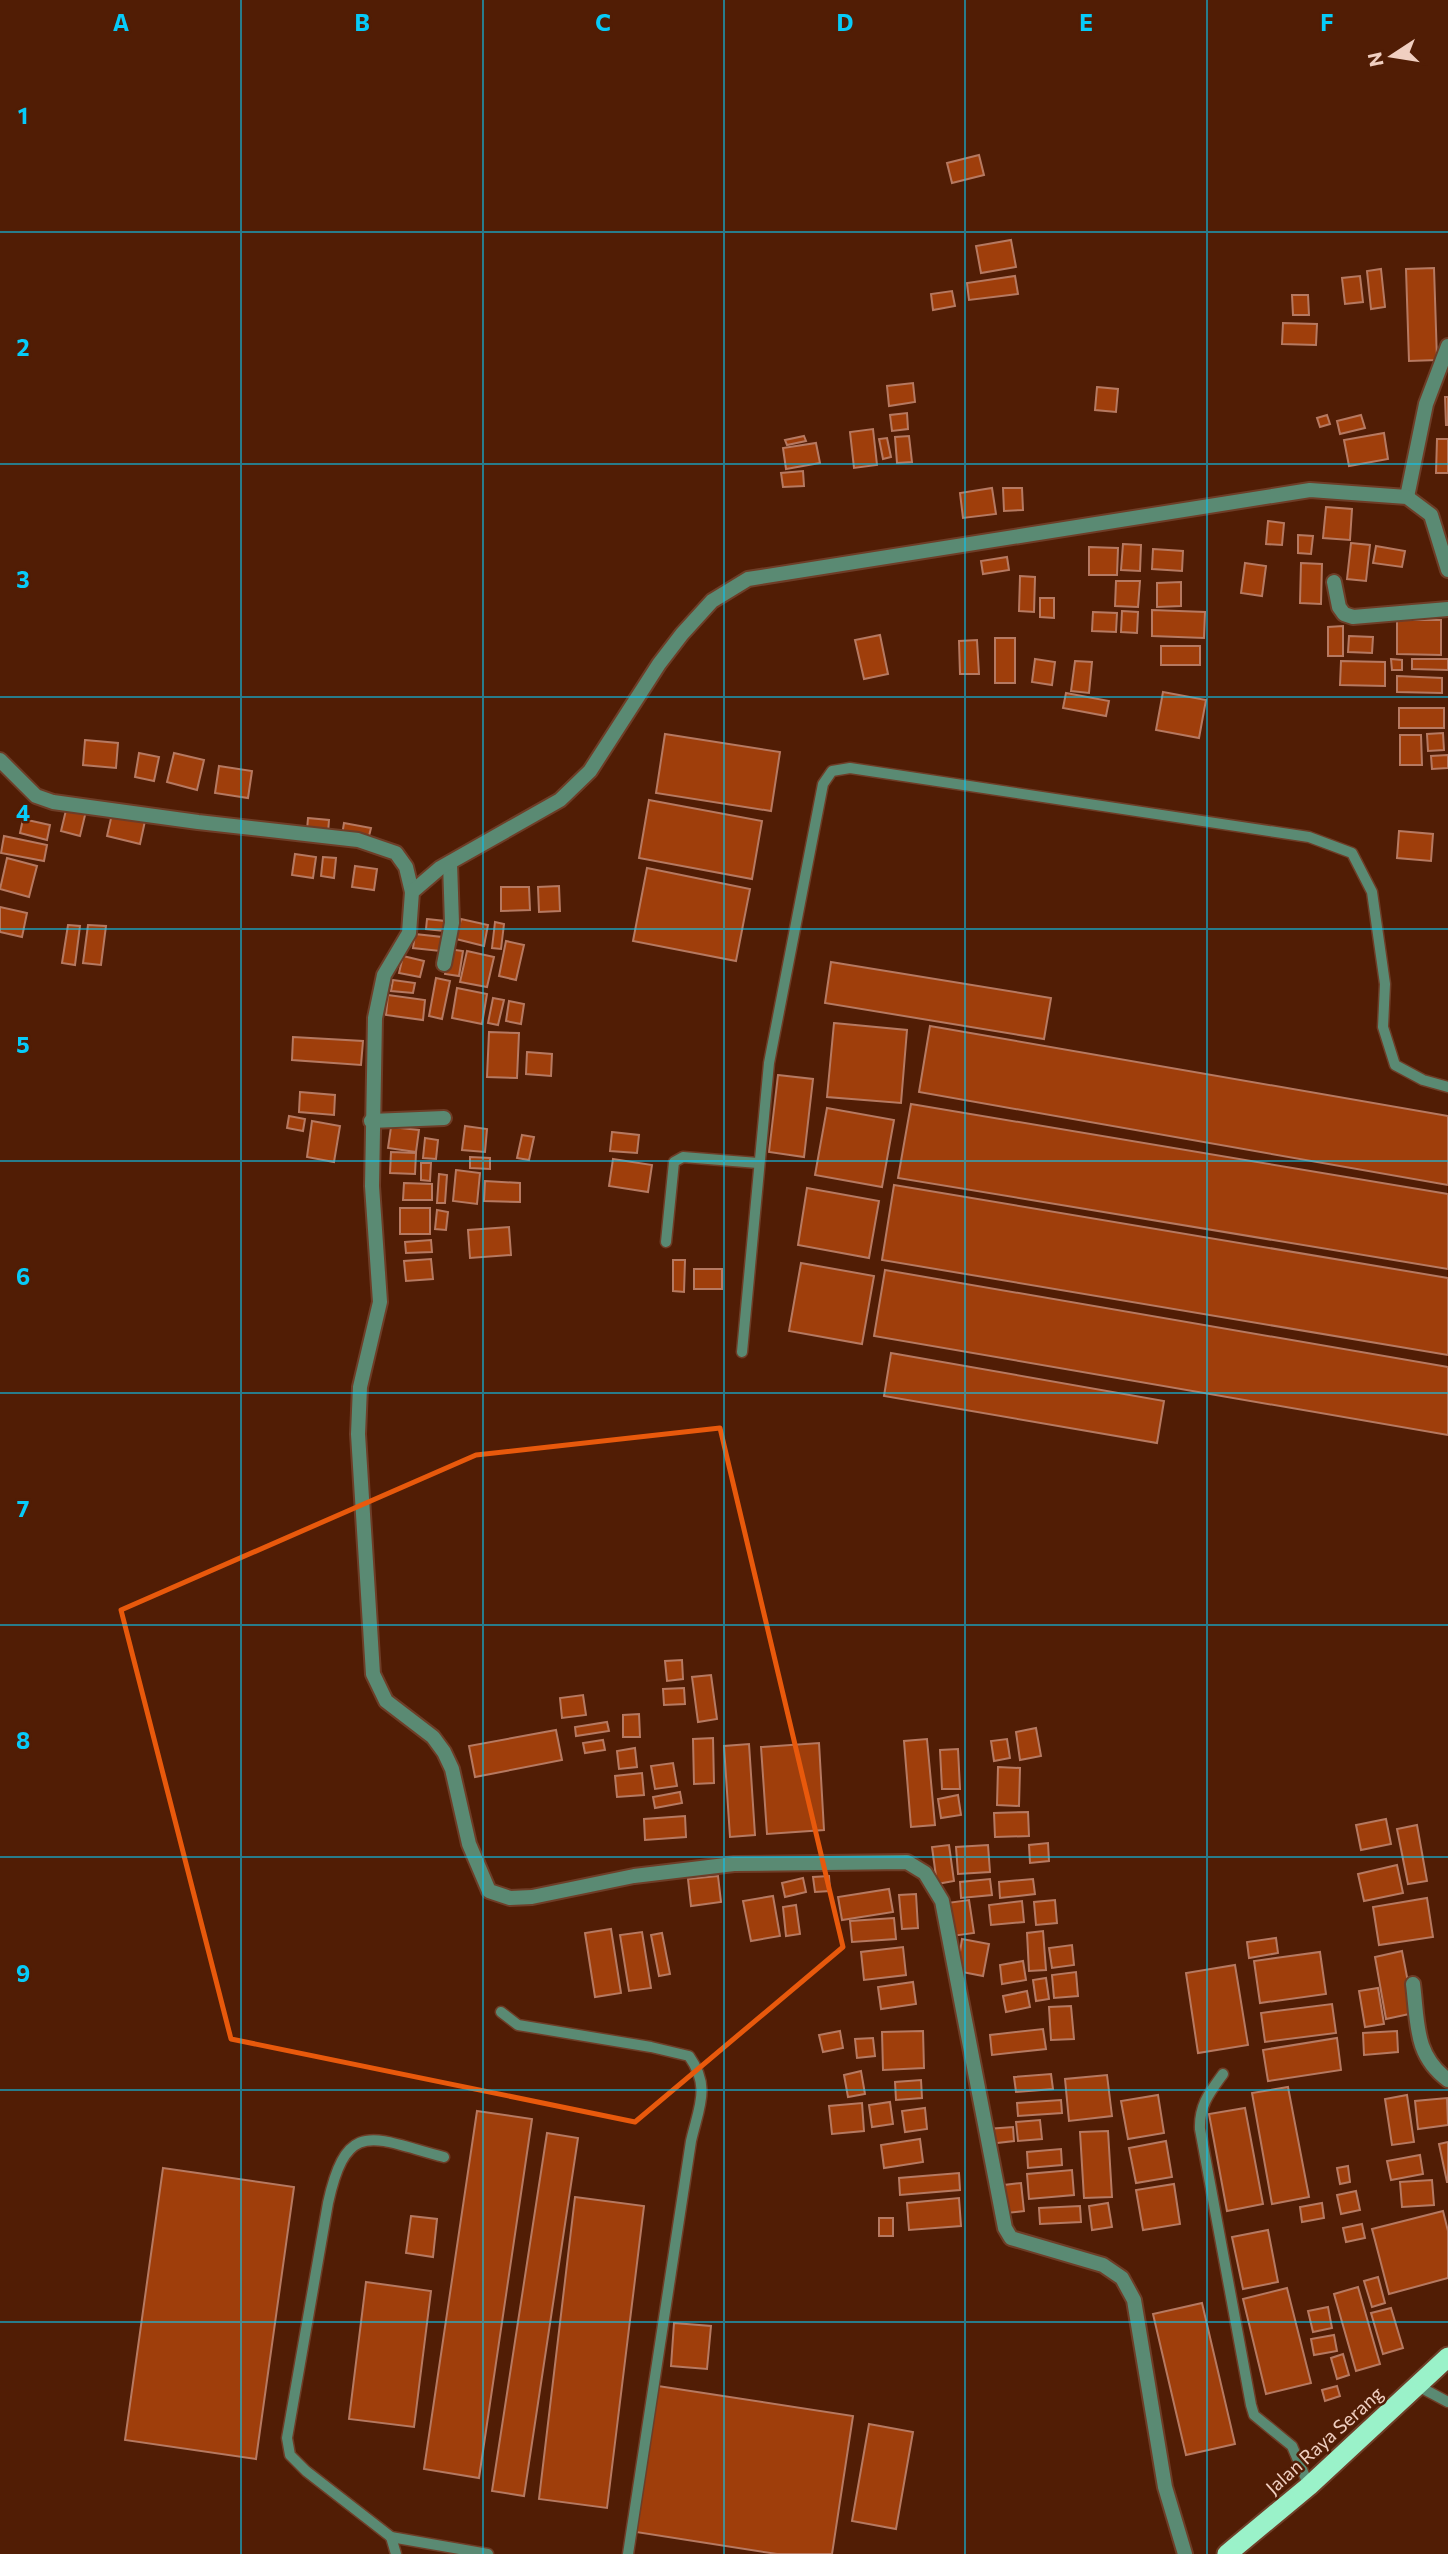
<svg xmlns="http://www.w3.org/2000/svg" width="1448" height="2554" font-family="Commissioner,sans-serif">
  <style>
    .building { fill: #9f3e0b; stroke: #b67961; stroke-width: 2 }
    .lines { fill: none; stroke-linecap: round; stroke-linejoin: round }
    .service-casing { stroke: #6e3d27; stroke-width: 13 }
    .minor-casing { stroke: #6e3d27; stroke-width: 18 }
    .trunk-casing { stroke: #6e3d27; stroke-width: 23 }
    .service { stroke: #5a8a73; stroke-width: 10 }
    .minor { stroke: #5a8a73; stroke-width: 14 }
    .trunk { stroke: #9af2c9; stroke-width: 19 }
    .marked { fill: none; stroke: #e8590c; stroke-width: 5; stroke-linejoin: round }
    .grid { fill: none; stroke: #07cbf9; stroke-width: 2; stroke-opacity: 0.55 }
    .labels { text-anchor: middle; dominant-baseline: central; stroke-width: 5; stroke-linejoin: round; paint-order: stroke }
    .street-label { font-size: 19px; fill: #f0cfc1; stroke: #511d05 }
    .grid-label { font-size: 23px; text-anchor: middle; font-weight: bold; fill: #07cbf9; stroke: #511d05; stroke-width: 5; stroke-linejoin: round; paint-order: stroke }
  </style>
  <rect width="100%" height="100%" fill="#511d05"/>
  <!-- building -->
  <g class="building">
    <path d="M979 155 984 175 952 183 947 163Z"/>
    <path d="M1011 240 1016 267 981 273 976 246Z"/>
    <path d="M1434 268 1437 360 1409 361 1406 269Z"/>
    <path d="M1381 269 1385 307 1371 309 1367 271Z"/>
    <path d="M1015 276 1018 294 969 300 967 283Z"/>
    <path d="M1360 276 1363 302 1345 304 1342 278Z"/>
    <path d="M952 291 955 306 933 310 931 294Z"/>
    <path d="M1292 295H1308L1309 315H1293Z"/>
    <path d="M1283 323 1317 324 1316 345 1282 344Z"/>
    <path d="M913 383 915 402 889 406 887 386Z"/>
    <path d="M1097 387 1118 389 1116 412 1095 410Z"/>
    <path d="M1445 397H1448V425H1446Z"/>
    <path d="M907 413 908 429 892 431 890 415Z"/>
    <path d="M1327 415 1330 424 1320 427 1317 418Z"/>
    <path d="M1361 415 1365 428 1340 434 1337 421Z"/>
    <path d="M873 429 877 465 854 468 850 432Z"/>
    <path d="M1384 433 1388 459 1349 466 1344 440Z"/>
    <path d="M804 436 806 441 787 445 785 440Z"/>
    <path d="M909 436 912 462 897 463 895 437Z"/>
    <path d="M887 438 891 457 883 459 879 439Z"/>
    <path d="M1437 439H1448V473H1436Z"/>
    <path d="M816 443 820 463 786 469 783 448Z"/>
    <path d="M803 471 804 486 783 487 781 473Z"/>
    <path d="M992 488 996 514 963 518 960 493Z"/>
    <path d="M1003 488H1022L1023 510 1004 511Z"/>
    <path d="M1326 507 1352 509 1350 540 1323 538Z"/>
    <path d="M1268 521 1284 523 1282 545 1266 544Z"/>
    <path d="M1298 535 1313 536 1311 554 1298 553Z"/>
    <path d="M1351 543 1370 545 1366 581 1347 579Z"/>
    <path d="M1123 544 1141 545 1140 571 1121 570Z"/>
    <path d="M1376 546 1405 551 1402 567 1373 563Z"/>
    <path d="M1089 547 1118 548 1117 575H1089Z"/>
    <path d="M1153 549 1183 551 1182 571 1152 569Z"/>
    <path d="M1007 557 1009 570 983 574 981 561Z"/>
    <path d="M1245 563 1266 566 1262 596 1241 593Z"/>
    <path d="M1301 563 1322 564 1321 604 1300 603Z"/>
    <path d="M1020 576 1035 577 1034 612 1019 611Z"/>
    <path d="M1116 581H1140L1138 607 1115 606Z"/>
    <path d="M1181 582V606L1157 607V583Z"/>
    <path d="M1040 598H1054V618L1040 617Z"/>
    <path d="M1152 610 1205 612 1204 638 1152 636Z"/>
    <path d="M1122 611 1138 612 1137 633 1121 632Z"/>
    <path d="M1093 612 1117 613 1116 632 1092 631Z"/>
    <path d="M1397 620H1441V655L1397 654Z"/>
    <path d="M1343 626V656H1328V627Z"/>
    <path d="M880 635 888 674 864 679 855 640Z"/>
    <path d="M1349 636 1373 637 1372 653 1348 652Z"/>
    <rect x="995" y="638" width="20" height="45"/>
    <path d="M977 640 979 674H960L959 641Z"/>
    <rect x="1161" y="646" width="39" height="19"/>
    <path d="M1035 659 1055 662 1052 685 1032 682Z"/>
    <path d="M1391 659 1402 660V670H1392Z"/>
    <path d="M1412 659H1448V670L1412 669Z"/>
    <path d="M1075 661 1092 662 1089 693 1071 691Z"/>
    <path d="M1341 661 1385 662V686L1340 685Z"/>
    <path d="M1397 676 1442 678V693L1397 692Z"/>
    <path d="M1163 692 1206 700 1199 738 1156 730Z"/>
    <path d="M1066 693 1109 701 1106 716 1063 708Z"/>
    <rect x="1399" y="708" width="45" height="20"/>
    <path d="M1443 733 1444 750 1428 751 1427 734Z"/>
    <path d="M665 734 780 752 771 811 656 793Z"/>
    <path d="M1400 735H1421L1422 765H1400Z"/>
    <path d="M85 740 118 743 116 768 83 765Z"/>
    <path d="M139 753 159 757 154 781 135 777Z"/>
    <path d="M174 753 204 760 197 790 167 782Z"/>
    <path d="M1448 755V768L1432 769 1431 756Z"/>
    <path d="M219 766 252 771 248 798 215 793Z"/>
    <path d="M649 800 762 821 752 879 639 858Z"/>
    <path d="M67 806 86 811 80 836 61 831Z"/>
    <path d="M112 814 145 821 140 844 107 836Z"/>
    <path d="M308 818 329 820 328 833 307 830Z"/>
    <path d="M23 819 50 825 47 840 20 833Z"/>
    <path d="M344 823 371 828 368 840 342 835Z"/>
    <path d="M1399 831 1433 834 1431 861 1397 858Z"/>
    <path d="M4 836 47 845 44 861 1 853Z"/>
    <path d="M295 854 316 857 313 878 292 875Z"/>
    <path d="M323 857 336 858 334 878 321 876Z"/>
    <path d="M7 858 37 866 29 897 0 889Z"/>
    <path d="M355 866 377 869 374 890 352 887Z"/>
    <path d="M647 868 750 889 736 961 633 941Z"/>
    <path d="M559 886 560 911 539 912 538 887Z"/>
    <path d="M501 887H529L530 910 501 911Z"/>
    <path d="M0 907 27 913 22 937 0 932Z"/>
    <path d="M427 919 445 921 444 931 426 929Z"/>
    <path d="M461 919 488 925 484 946 456 939Z"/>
    <path d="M495 922 504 924 501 949 492 948Z"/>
    <path d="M68 925 80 926 75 965 62 963Z"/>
    <path d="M88 925 106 926 101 965 83 963Z"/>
    <path d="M415 934 442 937 440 951 413 948Z"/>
    <path d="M506 941 524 945 516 980 499 976Z"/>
    <path d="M448 949 463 951 459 976 445 974Z"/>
    <path d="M467 951 494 957 487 987 460 982Z"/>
    <path d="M403 956 424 961 420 977 399 973Z"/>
    <path d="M831 962 1051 998 1044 1039 825 1003Z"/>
    <path d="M436 978 450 981 442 1019 429 1016Z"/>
    <path d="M393 980 415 983 413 993 391 991Z"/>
    <path d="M457 988 487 994 482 1024 452 1018Z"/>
    <path d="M388 995 425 1000 423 1020 386 1015Z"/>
    <path d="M493 998 504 1000 498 1025 488 1023Z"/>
    <path d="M509 1001 524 1004 521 1024 506 1021Z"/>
    <path d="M834 1023 907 1030 901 1103 827 1097Z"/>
    <path d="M930 1026 1448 1116V1185L919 1092Z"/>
    <path d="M489 1032 519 1033 517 1078 487 1077Z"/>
    <path d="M293 1037 363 1041 361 1065 292 1060Z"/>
    <path d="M527 1052 552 1054 551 1076 526 1074Z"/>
    <path d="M778 1075 813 1079 804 1157 769 1152Z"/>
    <path d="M300 1092 335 1095 334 1115 299 1112Z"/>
    <path d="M911 1104 1448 1194V1269L898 1178Z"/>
    <path d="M827 1108 894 1120 882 1187 815 1175Z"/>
    <path d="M289 1116 305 1119 303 1131 287 1128Z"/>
    <path d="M312 1121 340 1126 334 1162 307 1157Z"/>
    <path d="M465 1126 487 1129 485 1152 462 1150Z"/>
    <path d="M391 1127 419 1130 416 1152 388 1148Z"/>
    <path d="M612 1132 639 1135 637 1153 610 1151Z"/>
    <path d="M522 1135 534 1137 529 1160 517 1158Z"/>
    <path d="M425 1138 438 1140 436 1159 423 1158Z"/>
    <path d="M391 1152 416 1153 415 1174 390 1173Z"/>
    <path d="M470 1157 490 1158V1169L470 1168Z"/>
    <path d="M613 1159 652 1165 648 1192 609 1186Z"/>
    <path d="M421 1163H431L430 1181 421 1180Z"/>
    <path d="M456 1170 480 1173 477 1204 453 1201Z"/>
    <path d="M439 1174 447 1175 445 1203H437Z"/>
    <path d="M485 1181 520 1183V1202L484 1201Z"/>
    <path d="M404 1183 432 1184V1200H403Z"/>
    <path d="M894 1185 1448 1278V1355L882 1260Z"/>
    <path d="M807 1188 879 1201 869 1258 798 1245Z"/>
    <rect x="400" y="1208" width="30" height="26"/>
    <path d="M437 1210 448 1212 446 1230 435 1229Z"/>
    <path d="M509 1227 511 1255 470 1258 468 1230Z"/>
    <path d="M431 1240 432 1252 406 1253 405 1242Z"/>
    <path d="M431 1259 433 1279 406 1281 404 1261Z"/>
    <path d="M673 1260H685L684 1292 673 1291Z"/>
    <path d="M801 1263 874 1276 862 1344 789 1331Z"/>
    <rect x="694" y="1269" width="28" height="20"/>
    <path d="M885 1270 1448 1367V1435L874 1336Z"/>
    <path d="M891 1353 1164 1401 1157 1443 884 1396Z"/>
    <path d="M682 1660 683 1679 667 1681 665 1661Z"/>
    <path d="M711 1675 717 1719 698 1722 692 1677Z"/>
    <path d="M684 1688 685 1704 664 1705 663 1689Z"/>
    <path d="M583 1695 586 1715 562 1718 560 1698Z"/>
    <path d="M639 1714 640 1737H623V1715Z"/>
    <path d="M607 1722 609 1731 576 1736 575 1727Z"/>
    <path d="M1036 1728 1041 1756 1020 1760 1016 1732Z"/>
    <path d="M556 1730 562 1760 475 1777 469 1746Z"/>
    <path d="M713 1738 714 1783 694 1784 693 1739Z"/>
    <path d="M927 1739 935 1825 911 1827 904 1741Z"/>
    <path d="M1007 1739 1010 1758 994 1761 991 1741Z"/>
    <path d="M603 1740 605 1750 585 1753 583 1743Z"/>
    <path d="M819 1743 824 1830 767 1834 761 1747Z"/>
    <path d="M749 1744 755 1835 730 1837 724 1746Z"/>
    <path d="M635 1748 637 1767 619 1769 617 1751Z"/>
    <path d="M958 1749 960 1789H942L940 1750Z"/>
    <path d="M673 1763 677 1786 655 1789 651 1766Z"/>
    <path d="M998 1767 1020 1768 1019 1806 997 1805Z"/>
    <path d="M642 1773 644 1795 617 1797 615 1776Z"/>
    <path d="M680 1792 682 1803 655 1808 653 1797Z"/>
    <path d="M958 1795 961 1815 941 1818 938 1799Z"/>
    <path d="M1028 1812 1029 1836 995 1837 994 1813Z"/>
    <path d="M685 1816 686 1837 645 1840 644 1819Z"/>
    <path d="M1386 1819 1391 1844 1361 1850 1356 1825Z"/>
    <path d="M1417 1825 1427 1881 1408 1884 1397 1829Z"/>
    <path d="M1048 1843 1049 1861 1030 1863 1029 1845Z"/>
    <path d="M949 1845 954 1881 937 1884 932 1847Z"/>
    <path d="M988 1845 990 1872 958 1874 956 1847Z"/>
    <path d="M1397 1865 1403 1893 1364 1901 1358 1874Z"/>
    <path d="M718 1876 721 1902 691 1906 688 1879Z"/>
    <path d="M829 1876 830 1891 815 1892 813 1877Z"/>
    <path d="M803 1878 806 1892 785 1897 782 1883Z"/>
    <path d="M990 1879 992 1895 961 1898 960 1882Z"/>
    <path d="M1033 1879 1035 1894 1000 1898 999 1882Z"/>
    <path d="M889 1889 893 1912 842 1920 838 1897Z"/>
    <path d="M916 1894 918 1928 902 1929 899 1895Z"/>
    <path d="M773 1896 780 1936 751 1941 743 1901Z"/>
    <path d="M1427 1898 1433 1937 1379 1945 1373 1907Z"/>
    <path d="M969 1900 974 1933 952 1936 947 1903Z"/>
    <path d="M1055 1900 1057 1923 1036 1925 1034 1902Z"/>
    <path d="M1022 1901 1024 1922 991 1925 989 1905Z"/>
    <path d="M796 1905 800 1934 786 1936 783 1907Z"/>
    <path d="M894 1918 896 1939 852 1942 850 1921Z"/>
    <path d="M611 1929 621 1993 595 1997 585 1933Z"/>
    <path d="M1043 1931 1046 1970 1029 1971 1027 1933Z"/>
    <path d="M642 1932 651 1988 629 1991 620 1935Z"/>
    <path d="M662 1933 670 1974 659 1976 651 1935Z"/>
    <path d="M1276 1938 1278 1953 1249 1958 1247 1942Z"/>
    <path d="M962 1939 989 1944 983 1976 957 1971Z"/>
    <path d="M1072 1945 1074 1965 1052 1968 1049 1948Z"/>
    <path d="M903 1947 906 1975 864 1980 861 1952Z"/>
    <path d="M1402 1951 1414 2013 1386 2019 1375 1957Z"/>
    <path d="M1320 1952 1326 1994 1260 2003 1254 1961Z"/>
    <path d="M1023 1961 1026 1980 1002 1984 1000 1965Z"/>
    <path d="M1235 1965 1248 2045 1198 2053 1186 1973Z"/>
    <path d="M1076 1972 1078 1996 1054 1998 1052 1975Z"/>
    <path d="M1046 1978 1049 1999 1036 2001 1033 1980Z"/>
    <path d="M913 1982 916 2004 881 2009 878 1987Z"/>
    <path d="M1378 1988 1384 2024 1365 2027 1359 1991Z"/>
    <path d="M1027 1991 1030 2007 1006 2012 1003 1996Z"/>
    <path d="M1332 2004 1336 2033 1265 2042 1261 2013Z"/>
    <path d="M1071 2006 1074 2039 1051 2040 1049 2007Z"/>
    <path d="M1043 2029 1046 2049 992 2055 990 2035Z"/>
    <path d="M840 2031 843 2048 823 2052 819 2035Z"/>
    <path d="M923 2031 924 2068 883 2070 882 2032Z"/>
    <path d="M1397 2031 1398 2052 1364 2055 1363 2033Z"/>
    <path d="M873 2038 875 2056 857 2058 855 2039Z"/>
    <path d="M1337 2038 1341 2070 1268 2081 1263 2050Z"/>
    <path d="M861 2071 865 2094 848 2097 844 2075Z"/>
    <path d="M1051 2074 1053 2089 1016 2092 1014 2077Z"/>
    <path d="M1107 2075 1112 2116 1069 2121 1065 2079Z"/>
    <path d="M921 2080 922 2098 896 2100 895 2082Z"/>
    <path d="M1288 2087 1309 2197 1272 2204 1252 2093Z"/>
    <path d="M1158 2095 1164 2133 1128 2139 1121 2101Z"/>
    <path d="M1407 2095 1414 2142 1392 2145 1385 2099Z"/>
    <path d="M1447 2098 1448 2125 1418 2129 1415 2101Z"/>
    <path d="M1061 2100 1062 2113 1018 2116 1017 2103Z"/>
    <path d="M890 2102 893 2124 872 2127 869 2105Z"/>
    <path d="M862 2103 864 2131 832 2134 829 2106Z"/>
    <path d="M925 2108 927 2129 905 2132 902 2111Z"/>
    <path d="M1245 2108 1263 2204 1227 2211 1209 2114Z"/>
    <path d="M477 2111 532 2119 479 2478 424 2469Z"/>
    <path d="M1040 2120 1042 2139 1018 2141 1016 2122Z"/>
    <path d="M1013 2127 1014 2141 989 2144 987 2129Z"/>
    <path d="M1108 2131 1112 2197 1084 2198 1080 2132Z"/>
    <path d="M547 2133 578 2138 524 2496 492 2491Z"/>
    <path d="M920 2139 923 2162 884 2168 881 2145Z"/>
    <path d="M1166 2141 1172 2177 1136 2183 1129 2148Z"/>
    <path d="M1448 2142V2182H1447L1439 2144Z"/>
    <path d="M1061 2149 1062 2165 1028 2168 1027 2152Z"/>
    <path d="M1420 2155 1423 2174 1391 2180 1387 2161Z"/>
    <path d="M1348 2166 1350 2182 1340 2184 1337 2168Z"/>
    <path d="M163 2168 294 2187 256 2459 125 2440Z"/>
    <path d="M1072 2170 1074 2195 1029 2199 1027 2174Z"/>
    <path d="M959 2173 960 2190 900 2195 899 2178Z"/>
    <path d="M1432 2180 1434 2205 1402 2207 1400 2182Z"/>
    <path d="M1021 2183 1024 2211 1007 2213 1004 2185Z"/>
    <path d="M1174 2184 1180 2224 1143 2230 1136 2190Z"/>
    <path d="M1356 2191 1360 2210 1341 2214 1337 2195Z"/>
    <path d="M575 2197 644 2206 607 2508 539 2499Z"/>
    <path d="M959 2198 961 2226 909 2230 907 2203Z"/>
    <path d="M1108 2203 1112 2227 1092 2230 1089 2206Z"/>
    <path d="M1322 2203 1324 2218 1302 2222 1300 2207Z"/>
    <path d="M1080 2206 1081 2222 1040 2224 1039 2208Z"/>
    <path d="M1443 2211 1448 2231V2278L1389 2294 1372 2229Z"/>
    <path d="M411 2216 437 2219 433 2257 406 2253Z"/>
    <rect x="879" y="2218" width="14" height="18"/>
    <path d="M1362 2224 1365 2238 1346 2242 1343 2228Z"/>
    <path d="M1268 2230 1278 2282 1243 2289 1232 2237Z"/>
    <path d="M1378 2277 1385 2303 1372 2307 1364 2281Z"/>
    <path d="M366 2282 431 2291 414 2427 349 2419Z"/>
    <path d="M1358 2287 1380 2364 1356 2371 1334 2294Z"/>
    <path d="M1287 2288 1311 2383 1266 2394 1243 2299Z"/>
    <path d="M1202 2303 1235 2444 1186 2455 1153 2314Z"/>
    <path d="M1328 2307 1332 2328 1313 2332 1308 2311Z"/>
    <path d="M1391 2308 1403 2348 1383 2354 1371 2313Z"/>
    <path d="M674 2323 711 2326 707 2369 671 2366Z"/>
    <path d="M1334 2335 1337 2351 1314 2355 1311 2339Z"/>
    <path d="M1343 2354 1349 2375 1337 2379 1331 2358Z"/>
    <path d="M658 2386 853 2416 832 2554H777L636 2532Z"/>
    <path d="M1337 2386 1340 2396 1325 2401 1322 2390Z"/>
    <path d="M869 2424 913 2432 896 2529 852 2521Z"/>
  </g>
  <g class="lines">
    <!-- service casing -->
    <g class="service-casing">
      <g id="service">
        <path d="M666 1242 674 1162 683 1157 758 1163"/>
        <path d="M742 1352 769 1063 823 784 832 771 850 768 1309 837 1352 853 1372 892 1385 984 1383 1027 1395 1065 1423 1080 1448 1087"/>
        <path d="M501 2012 518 2025 651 2047 689 2056C711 2087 699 2106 691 2141L628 2554"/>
        <path d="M1223 2074C1210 2092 1199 2105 1200 2129L1251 2405 1254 2415 1292 2446 1309 2486"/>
        <path d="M444 2157C374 2139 347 2116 328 2203L287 2438 290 2455 306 2471 391 2537 488 2554"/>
        <path d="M1418 2386 1448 2402"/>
        <path d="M391 2537 396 2554"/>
      </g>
    </g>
    <!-- minor casing -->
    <g class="minor-casing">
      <g id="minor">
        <path d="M1407 497 1426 404 1448 346"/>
        <path d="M1334 582 1339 607 1344 614 1353 617 1448 609"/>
        <path d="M0 760 36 796 53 802 198 822 358 840 396 853 406 867 412 892"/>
        <path d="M444 964 452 923 450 863"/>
        <path d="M371 1121 444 1118"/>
        <path d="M1413 1984C1418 2023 1414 2055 1448 2080"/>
        <path d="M1185 2554 1165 2487 1134 2300 1122 2278 1103 2265 1011 2238 1005 2228 942 1901 925 1873 907 1862 734 1864 634 1876 532 1897 510 1898 489 1891 469 1844 452 1769 444 1752 433 1737 386 1701 373 1674 358 1434 360 1387 380 1302 372 1186 375 1018 384 975 409 933 412 892 440 868 560 800 590 771 659 664 682 634 712 601 748 579 1310 490 1407 497 1431 515 1448 570"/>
      </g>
    </g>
    <!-- trunk casing -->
    <g class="trunk-casing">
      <path id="trunk" d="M1227 2554 1309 2486 1448 2357"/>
    </g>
    <!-- service -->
    <use href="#service" class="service"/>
    <!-- minor -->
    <use href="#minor" class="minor"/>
    <!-- trunk -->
    <use href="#trunk" class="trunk"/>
  </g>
  <!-- marked area -->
  <path class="marked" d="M720 1428 843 1947 635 2122 231 2039 121 1610 476 1455Z"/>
  <!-- grid -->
  <path class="grid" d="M241 0V2554M483 0V2554M724 0V2554M965 0V2554M1207 0V2554M0 232H1448M0 464H1448M0 697H1448M0 929H1448M0 1161H1448M0 1393H1448M0 1625H1448M0 1857H1448M0 2090H1448M0 2322H1448"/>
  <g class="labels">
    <!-- street labels -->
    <g class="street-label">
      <text transform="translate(1324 2440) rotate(-42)">Jalan Raya Serang</text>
    </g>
  </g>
  <g class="grid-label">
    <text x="121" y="31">A</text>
    <text x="362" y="31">B</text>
    <text x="603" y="31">C</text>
    <text x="845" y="31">D</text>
    <text x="1086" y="31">E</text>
    <text x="1327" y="31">F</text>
    <text x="23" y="124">1</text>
    <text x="23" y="356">2</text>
    <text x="23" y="588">3</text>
    <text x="23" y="821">4</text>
    <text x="23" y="1053">5</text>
    <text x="23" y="1285">6</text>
    <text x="23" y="1517">7</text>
    <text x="23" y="1749">8</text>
    <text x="23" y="1982">9</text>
  </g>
  <!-- north arrow -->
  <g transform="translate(1392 56) rotate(258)" stroke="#511d05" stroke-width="5" paint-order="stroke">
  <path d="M0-5L12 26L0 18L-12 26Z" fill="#f0cfc1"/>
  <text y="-10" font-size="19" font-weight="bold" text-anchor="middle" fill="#f0cfc1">N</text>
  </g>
</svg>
